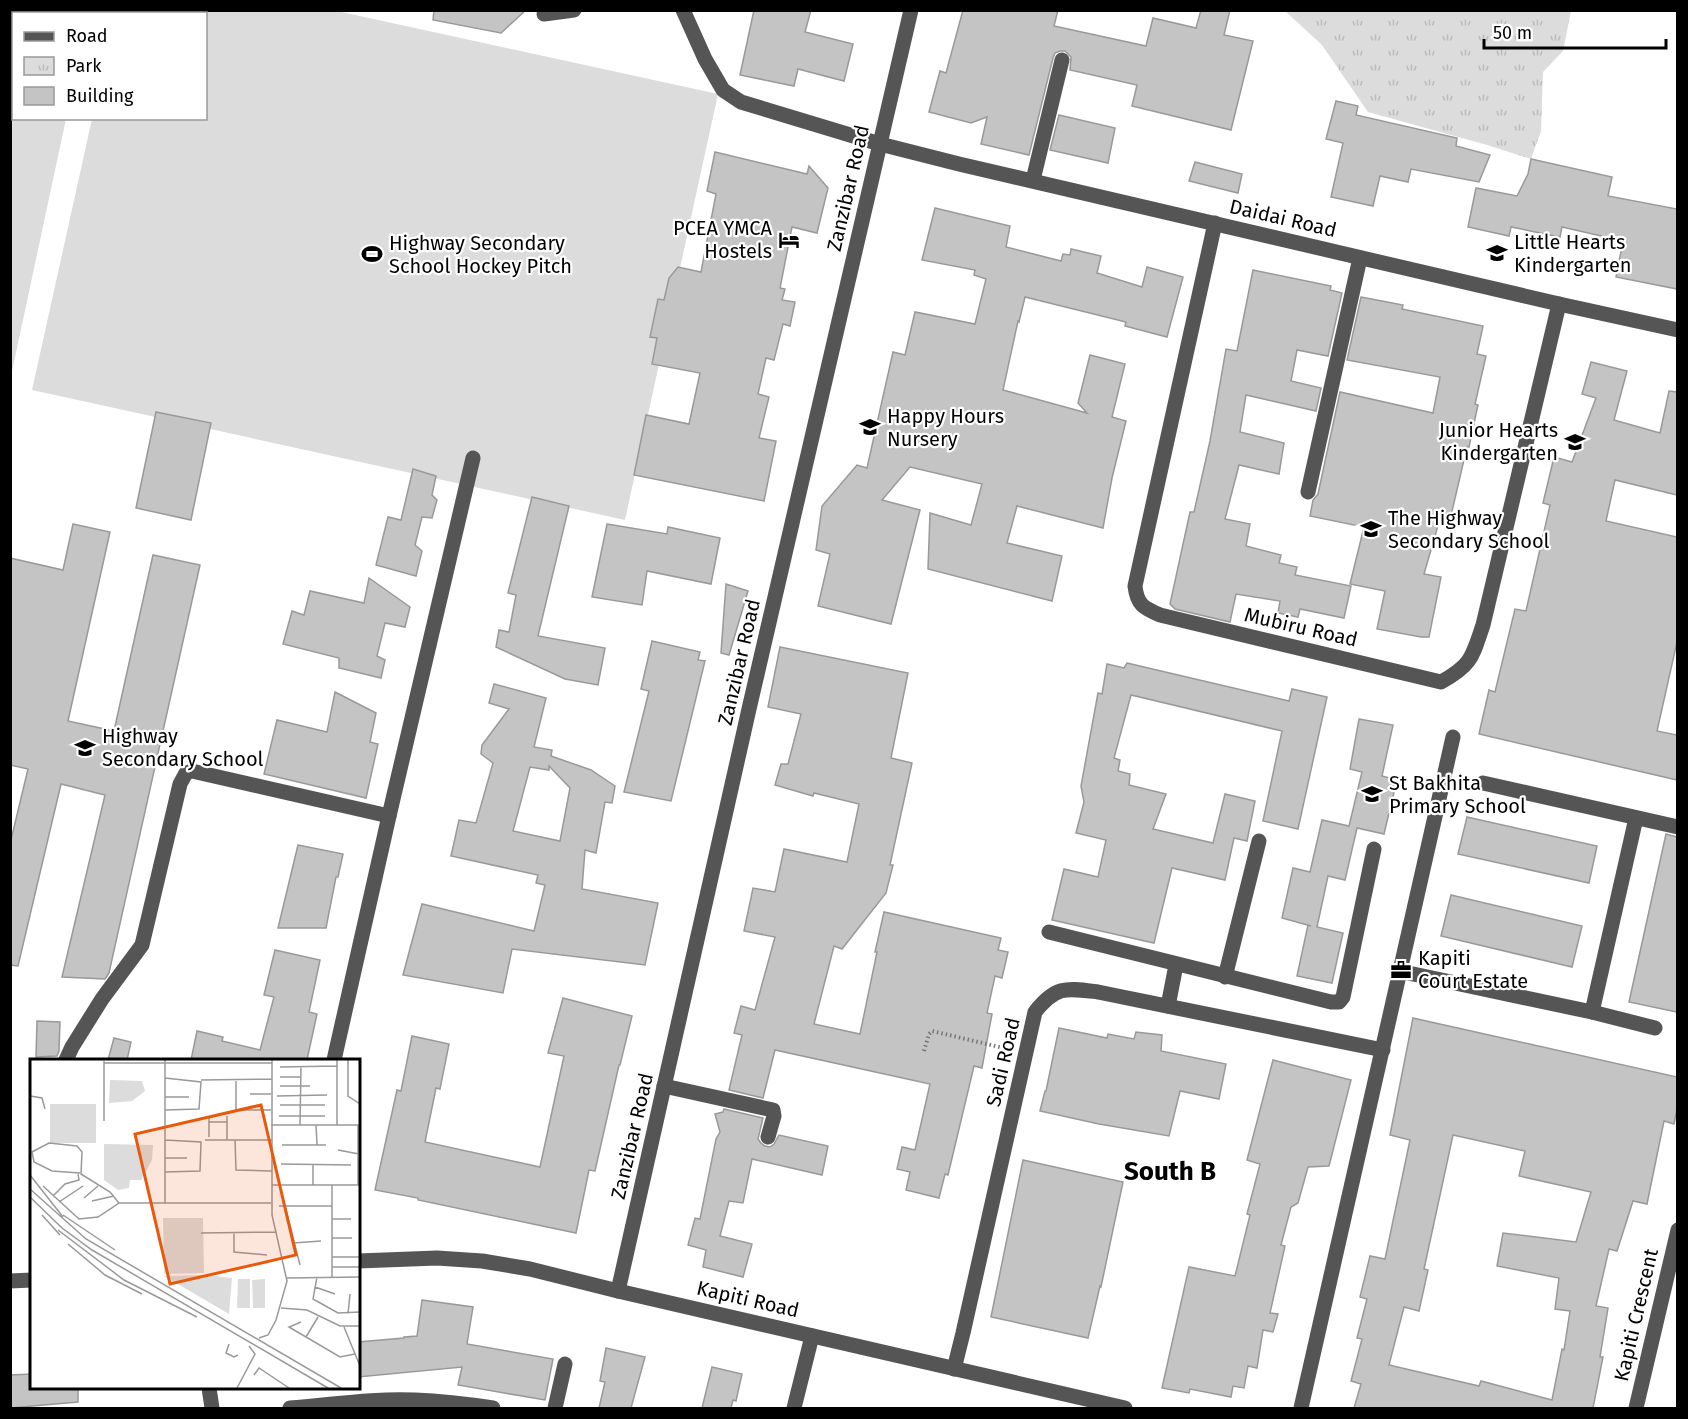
<svg xmlns="http://www.w3.org/2000/svg" width="1688" height="1419" font-family="'Fira Sans',sans-serif">
  <style>
    .green { fill: #dcdcdc }
    .park { fill: url(#park-tufts) }
    .building { fill: #c4c4c4; stroke: #999; stroke-width: 1.5; fill-rule: evenodd }
    .lines { fill: none; stroke-linecap: round; stroke-linejoin: round }
    .path { stroke: #777; stroke-width: 4; stroke-dasharray: 1.5 3; stroke-linecap: butt }
    .minor { stroke: #555; stroke-width: 15 }
    .labels { text-anchor: middle; dominant-baseline: central; stroke-width: 4.5; stroke-linejoin: round; paint-order: stroke }
    .street-label { font-size: 20px; fill: #000; stroke: #fff }
    .poi-label { font-size: 20px; fill: #000; stroke: #fff; text-anchor: start }
    .district-label { font-size: 26px; font-weight: bold; fill: #000; stroke: #fff }
    .inset-road { fill: none; stroke: #999; stroke-width: 1.5 }
    .view { fill: #e8590c; fill-opacity: 0.15; stroke: #e8590c; stroke-width: 3 }
    .inset-edge { fill: none; stroke: #000; stroke-width: 3 }
  </style>
  <defs>
    <pattern id="park-tufts" width="24" height="20" patternUnits="userSpaceOnUse" patternTransform="scale(1.5)"><rect width="24" height="20" fill="#dcdcdc"/><path d="M3 7l-1-3M5 7V3M7 7l1-3M15 17l-1-3M17 17v-4M19 17l1-3" fill="none" stroke="#bbb"/></pattern>
  </defs>
  <rect width="100%" height="100%" fill="#fff"/>
  <!-- green -->
  <g class="green">
    <path d="M115 11H337L718 94 625 520 32 390 92 119 206 118V14L115 13Z"/>
    <path d="M13 51 14 118 66 119 11 376 10 55Z"/>
  </g>
  <!-- park -->
  <path class="park" d="M1285 11H1571L1563 51 1543 72 1541 131 1531 159 1487 145 1368 112 1322 45Z"/>
  <!-- building -->
  <g class="building">
    <path d="M434 10H526L501 33 433 20Z"/>
    <path d="M754 10H811L805 32 853 44 844 81 798 69 794 86 740 75Z"/>
    <path d="M963 10H1058L1054 26 1146 46 1153 18 1196 28 1201 10H1230L1224 35 1253 41 1231 130 1132 106 1137 85 1070 70 1071 57 1065 51H1060L1055 53 1053 58 1029 155 981 144 987 117 971 123 929 112 940 71 946 73Z"/>
    <path d="M1336 101 1358 106 1356 115 1457 138 1456 146 1490 155 1479 182 1411 169 1408 182 1380 176 1373 206 1331 197 1343 143 1326 139Z"/>
    <path d="M1059 115 1115 128 1108 163 1050 150Z"/>
    <path d="M715 152 807 174 809 166 828 188 817 233 792 227 780 288 785 289 782 300 795 302 790 326 783 324 774 360 766 358 758 394 769 397 759 438 776 441 764 501 634 475 646 415 689 424 700 373 652 364 657 338 650 337 658 299 664 300 669 278 678 267 701 272 716 194 707 191Z"/>
    <path d="M1531 159 1612 177 1608 196 1677 209V289L1616 277 1623 241 1562 227 1560 237 1511 227 1509 236 1468 227 1476 188 1517 196 1528 174Z"/>
    <path d="M1195 162 1242 174 1238 193 1189 181Z"/>
    <path d="M935 208 1010 226 1006 247 1061 261 1063 254 1070 255 1071 249 1101 256 1097 273 1142 287 1147 267 1183 277 1167 337 1125 326 1126 322 1025 297 1019 322 1018 321 1003 390 1087 413 1078 403 1090 355 1125 364 1112 417 1126 421 1112 478 1103 528 1017 506 1007 543 1062 556 1052 601 928 569 930 513 971 525 982 484 910 467 882 500 920 510 891 624 818 606 830 554 816 550 822 506 857 465 867 468 893 352 905 355 915 312 975 324 986 279 974 275 975 270 922 260Z"/>
    <path d="M1253 270 1331 286 1330 290 1342 293 1328 356 1297 350 1291 381 1321 388 1316 411 1246 395 1240 432 1284 443 1279 474 1239 465 1225 519 1250 524 1246 546 1281 555 1279 563 1297 567 1295 575 1351 586 1344 618 1300 609 1298 617 1278 613 1280 601 1236 594 1230 622 1175 609 1170 604 1190 512H1194L1210 441 1226 349 1237 351Z"/>
    <path d="M1361 297 1403 305 1402 309 1483 326 1477 354 1486 356 1475 404 1478 405 1469 447H1467L1449 524 1439 522 1424 574 1441 577 1429 637H1421L1377 629 1385 591 1350 584 1364 527 1310 516 1313 500 1318 494 1340 392 1433 413 1440 377 1347 360Z"/>
    <path d="M1591 362 1627 371 1614 420 1660 433 1669 391 1677 392V495L1615 480 1606 521 1677 537V642L1657 731 1677 735V780L1479 734 1489 690 1495 692 1515 609 1526 611 1550 505 1543 503 1554 457 1572 462 1596 398 1582 394Z"/>
    <path d="M156 412 211 423 191 520 136 508Z"/>
    <path d="M413 469 436 476 432 495 437 500 432 518 422 517 415 545 422 551 416 576 376 565 388 517 401 520Z"/>
    <path d="M532 497 569 506 538 636 605 648 598 685 565 679 496 647 499 630 509 632 516 595 508 593Z"/>
    <path d="M73 524 110 532 68 721 114 731 153 555 200 565 109 973 105 979 62 977 105 795 61 784 18 966 10 965V844L28 769 10 765V558L63 570Z"/>
    <path d="M607 524 667 534 668 527 720 538 711 584 647 571 642 605 592 597Z"/>
    <path d="M369 578 410 607 405 627 385 623 377 656 385 660 381 678 339 668V658L283 644 292 611 304 615 310 591 364 603Z"/>
    <path d="M726 584 748 591 729 655 721 653Z"/>
    <path d="M652 641 700 652 698 660 705 661 671 801 624 792 649 691 641 689Z"/>
    <path d="M780 647 908 673 891 758 912 763 890 865H893L886 893 842 949 834 946 814 1024 860 1034 877 952H875L884 912 1001 938 998 950 1008 952 1002 978 995 976 987 1013 992 1014 982 1068 974 1066 948 1175 945 1174 939 1198 906 1190 910 1172 897 1169 902 1147 915 1150 930 1084 775 1050 763 1098 729 1090 742 1035 734 1033 741 1006 755 1010 775 937 744 931 753 888 775 892 784 849 847 862 859 804 814 793 813 796 775 785 781 764H788L801 714 768 707Z"/>
    <path d="M1127 663 1289 701 1292 689 1327 697 1298 829 1263 821 1282 731 1131 695 1114 758 1120 760 1118 771 1130 774 1129 785 1166 794 1153 829 1213 843 1225 794 1255 801 1247 841 1234 838 1225 880 1172 868 1154 943 1052 920 1064 869 1098 877 1106 840 1076 833 1084 802 1081 786 1098 693 1102 694 1107 664 1124 668Z"/>
    <path d="M494 684 546 698 534 747 552 750 551 756 591 770 615 786 612 803 605 802 596 853 585 850 582 889 658 903 645 965 512 949 503 993 403 975 422 904 534 931 545 885 536 883 538 875 451 856 459 820 476 823 493 763 481 754 482 745 509 709 489 703ZM549 766 570 788 560 841 513 831 530 767 549 770Z"/>
    <path d="M335 692 376 713 370 742 378 744 366 798 264 774 277 720 327 732Z"/>
    <path d="M1359 719 1393 725 1382 776 1397 780 1384 834 1357 828 1345 880 1328 876 1317 927 1343 933 1332 983 1297 976 1308 925 1311 926 1282 918 1293 868 1310 872 1322 820 1349 826 1362 772 1350 769Z"/>
    <path d="M1467 817 1597 846 1589 883 1458 854Z"/>
    <path d="M1666 834 1677 837V1012L1629 1002Z"/>
    <path d="M298 845 343 854 338 877H336L326 928H278Z"/>
    <path d="M1451 895 1582 926 1572 967 1441 936Z"/>
    <path d="M275 950 320 960 309 1012 317 1014 307 1060H191L197 1031 223 1037 222 1041 260 1050 274 997 264 995Z"/>
    <path d="M563 998 632 1016 620 1065H619L595 1171 589 1170 576 1233 418 1200V1198L375 1190 397 1090 401 1091 412 1036 449 1044 440 1089 436 1088 425 1142 540 1167 564 1056 548 1053Z"/>
    <path d="M1413 1018 1677 1077V1109L1674 1124 1664 1121 1647 1204 1633 1201 1617 1251 1609 1249 1596 1306 1608 1308 1600 1357H1603L1593 1408H1354L1361 1384 1351 1381 1362 1339 1357 1338 1367 1299 1360 1297 1370 1256 1385 1259 1410 1140 1390 1135ZM1453 1135 1525 1151 1519 1176 1591 1192 1576 1242 1503 1233 1497 1266 1559 1278 1555 1309 1570 1311 1564 1350 1562 1349 1552 1400 1481 1381 1479 1386 1389 1365 1404 1307 1419 1311 1428 1270 1424 1269Z"/>
    <path d="M37 1021 60 1022 59 1051 57 1056 36 1057Z"/>
    <path d="M1059 1028 1107 1038 1108 1034 1134 1039 1136 1032 1162 1035 1161 1051 1226 1064 1219 1099 1180 1091 1169 1136 1099 1124 1040 1111 1045 1091H1046Z"/>
    <path d="M114 1038 131 1042 127 1060H108Z"/>
    <path d="M1273 1060 1351 1080 1329 1166 1308 1167 1298 1203 1291 1207 1281 1245 1285 1246 1270 1313 1278 1314 1273 1332 1263 1330 1257 1368 1248 1366 1244 1388 1233 1386 1231 1397 1190 1389 1189 1393 1162 1388 1189 1267 1235 1276 1250 1215 1247 1214 1260 1164 1247 1160Z"/>
    <path d="M724 1109 763 1118 758 1139 761 1143 765 1146 770 1147 774 1144 779 1135 828 1146 822 1175 752 1159 743 1203 729 1201 720 1236 752 1244 743 1277 703 1267 706 1250 688 1245 695 1218 700 1219 716 1139 720 1132 715 1114 723 1112Z"/>
    <path d="M1023 1160 1123 1182 1101 1287 1100 1286 1088 1338 991 1317Z"/>
    <path d="M422 1300 473 1307 467 1344 553 1359 545 1400 458 1385 462 1367 358 1377V1342L404 1338V1337L417 1336Z"/>
    <path d="M606 1348 645 1357 631 1408H599L605 1382 600 1381Z"/>
    <path d="M712 1367 742 1374 736 1401 733 1400 731 1408H702Z"/>
    <path d="M32 1374V1388H78V1402L10 1408V1375Z"/>
  </g>
  <g class="lines">
    <!-- path -->
    <path class="path" d="M924 1051 929 1034 932 1031 1008 1049"/>
    <!-- minor -->
    <g class="minor">
      <path d="M683 10 705 59 723 90 741 102 880 144 959 164 1559 304 1678 330"/>
      <path d="M544 14 574 10"/>
      <path d="M1033 180 1062 60"/>
      <path d="M1215 223 1135 586C1137 605 1144 608 1160 615L1441 682C1472 665 1472 657 1483 625L1559 304"/>
      <path d="M1308 492 1360 258"/>
      <path d="M1483 783 1678 827"/>
      <path d="M1049 932 1331 1002H1339L1343 997 1374 849"/>
      <path d="M1399 971 1592 1012 1655 1028"/>
      <path d="M1225 977 1259 841"/>
      <path d="M1168 1006 1176 965"/>
      <path d="M1592 1012 1636 818"/>
      <path d="M66 1060 72 1047 102 999 142 945 180 784 186 773 192 771 389 816"/>
      <path d="M334 1060 389 816 473 458"/>
      <path d="M664 1086 773 1110 774 1116 768 1137"/>
      <path d="M358 1261 437 1258 482 1261 530 1269 618 1291 1125 1408"/>
      <path d="M10 1281 32 1280"/>
      <path d="M618 1291 749 709 911 10"/>
      <path d="M954 1369 963 1333 1035 1012C1056 985 1067 988 1098 992L1383 1050"/>
      <path d="M209 1388 212 1408"/>
      <path d="M290 1408C331 1405 373 1398 415 1400 441 1401 467 1404 493 1408"/>
      <path d="M555 1408 565 1364"/>
      <path d="M794 1408 812 1336"/>
      <path d="M1301 1408 1453 737"/>
      <path d="M1636 1408 1678 1230"/>
    </g>
  </g>
  <!-- icons -->
  <defs>
    <g id="hotel-bare" transform="scale(1.62)"><path d="M-6-4.5h1.5V1H6V5H4.5V3h-9V5H-6ZM-4 0a1.8 1.8 0 1 1 3.6 0ZM.5 0V-2.5h3Q6-2.5 6 0Z" fill="#000" stroke="#fff" stroke-width="2.5" paint-order="stroke"/></g>
    <g id="school-bare" transform="scale(1.62)"><path d="M0-5L7-2L0 1L-7-2ZM-4 1L0 2.5L4 1V4Q0 6-4 4Z" fill="#000" stroke="#fff" stroke-width="2.5" paint-order="stroke"/></g>
    <g id="stadium-bare" transform="scale(1.62)"><path d="M0-5a6.5 5 0 1 0 0 10a6.5 5 0 1 0 0-10ZM-3.5-1.8h7v3.6h-7Z" fill="#000" stroke="#fff" stroke-width="2.5" paint-order="stroke"/></g>
    <g id="office-bare" transform="scale(1.62)"><path d="M-6-3h4V-5.5h4V-3h4V5H-6ZM-1-4.5V-3h2v-1.5ZM-6 0V1H6V0Z" fill="#000" stroke="#fff" stroke-width="2.5" paint-order="stroke"/></g>
  </defs>
  <g fill-rule="evenodd">
    <use href="#hotel-bare" x="789" y="240"/>
    <use href="#school-bare" x="1497" y="253"/>
    <use href="#stadium-bare" x="372" y="254"/>
    <use href="#school-bare" x="870" y="427"/>
    <use href="#school-bare" x="1575" y="442"/>
    <use href="#school-bare" x="1371" y="529"/>
    <use href="#school-bare" x="85" y="748"/>
    <use href="#school-bare" x="1372" y="794"/>
    <use href="#office-bare" x="1401" y="970"/>
  </g>
  <g class="labels">
    <!-- street labels -->
    <g class="street-label">
      <text transform="translate(848 188) rotate(-77)">Zanzibar Road</text>
      <text transform="translate(1283 218) rotate(13)">Daidai Road</text>
      <text transform="translate(1301 627) rotate(13)">Mubiru Road</text>
      <text transform="translate(739 662) rotate(-77)">Zanzibar Road</text>
      <text transform="translate(1003 1062) rotate(-77)">Sadi Road</text>
      <text transform="translate(632 1136) rotate(-77)">Zanzibar Road</text>
      <text transform="translate(748 1299) rotate(13)">Kapiti Road</text>
      <text transform="translate(1636 1315) rotate(-77)">Kapiti Crescent</text>
    </g>
    <!-- poi labels -->
    <g class="poi-label">
      <text x="772" y="228" text-anchor="end">PCEA YMCA<tspan x="772" dy="23">Hostels</tspan></text>
      <text x="1514" y="242">Little Hearts<tspan x="1514" dy="23">Kindergarten</tspan></text>
      <text x="389" y="243">Highway Secondary<tspan x="389" dy="23">School Hockey Pitch</tspan></text>
      <text x="887" y="416">Happy Hours<tspan x="887" dy="23">Nursery</tspan></text>
      <text x="1558" y="430" text-anchor="end">Junior Hearts<tspan x="1558" dy="23">Kindergarten</tspan></text>
      <text x="1388" y="518">The Highway<tspan x="1388" dy="23">Secondary School</tspan></text>
      <text x="102" y="736">Highway<tspan x="102" dy="23">Secondary School</tspan></text>
      <text x="1389" y="783">St Bakhita<tspan x="1389" dy="23">Primary School</tspan></text>
      <text x="1418" y="958">Kapiti<tspan x="1418" dy="23">Court Estate</tspan></text>
    </g>
    <!-- district labels -->
    <g class="district-label">
      <text x="1170" y="1171">South B</text>
    </g>
  </g>
  <!-- overview -->
  <g transform="translate(30 1059)">
    <rect width="330" height="330" fill="#fff"/>
    <path d="M133 159H173L174 214 134 215ZM176 216 202 219 199 255 134 217ZM208 220H220V249H207ZM235 220V249H223L222 221Z" fill="#dcdcdc"/>
    <path d="M80 21 112 22 115 32 102 42 79 44ZM20 45H66V84H20ZM74 85 123 86 122 101 111 121H100L99 129 88 131 74 121Z" fill="#dcdcdc"/>
    <path class="inset-road" d="M318 1V37L330 45M74 2V62M74 4H242M250 8 307 7M250 18H271M171 21 242 20M206 22V51H241M250 27H280M220 35H241M0 37 12 39 15 50M247 37 297 36M135 38H159M250 46H295M135 51 169 50 171 23 135 19M179 57V78M197 57V81M249 57H295M179 63H197M241 66H330M270 66 271 8M286 66 287 86M307 66V1M175 81H242M205 81 206 111 242 112M252 86H296M308 91 329 95M135 99H157M251 105 321 106M283 105V126M135 113 170 112 171 83 135 81M0 116 33 158M242 126H330M302 126V218M328 126V66M13 127 49 160 68 158 89 144 80 133 51 115 52 93 47 87 19 84 2 93 4 103 22 112 50 114M0 130 56 180 311 329M23 137 35 125 49 121 48 115M0 138 32 169 62 191 298 329M54 139 68 127M62 142 84 137M29 143 53 127M89 144H241M135 144V1M249 147H302M255 147 270 206M12 156 30 176M33 156 85 191M302 160H321M28 171 94 221 167 258M171 174 246 173M204 174V193L237 196M302 179H322M263 184 291 182M38 185 75 216 112 235M302 198H330M302 208H330M287 218 283 240 308 254 330 253M257 219 330 218M285 228 305 235M251 249 277 251 310 267H330M318 255 320 235M271 263 259 268 310 298 325 295M314 268 330 307M276 278 288 258M229 279 238 276 246 261 257 222 242 156V1M199 285 196 294 204 298 208 296M224 316 229 309 259 329M207 329 225 295 219 287"/>
    <path class="view" d="M231 46 266 196 140 225 105 75Z"/>
    <rect width="330" height="330" class="inset-edge"/>
  </g>
  <!-- border -->
  <rect width="1688" height="1419" fill="none" stroke="#000000" stroke-width="24"/>
  <!-- legend -->
  <rect x="12" y="12" width="195" height="108" fill="#ffffff" stroke="#999999" stroke-width="1.5"/>
  <rect x="24" y="32" width="30" height="9" fill="#555555" stroke="#999999" stroke-width="1.5"/>
  <text x="66" y="42" font-size="18" fill="#000000">Road</text>
  <rect x="24" y="57" width="30" height="18" fill="url(#park-tufts)" stroke="#999999" stroke-width="1.5"/>
  <text x="66" y="72" font-size="18" fill="#000000">Park</text>
  <rect x="24" y="87" width="30" height="18" fill="#c4c4c4" stroke="#999999" stroke-width="1.5"/>
  <text x="66" y="102" font-size="18" fill="#000000">Building</text>
  <!-- scale -->
  <path d="M1484 39v9h182v-9" fill="none" stroke="#000000" stroke-width="3"/>
  <text x="1493" y="39" font-size="18" fill="#000000" stroke="#ffffff" stroke-width="4.5" paint-order="stroke">50 m</text>
</svg>
